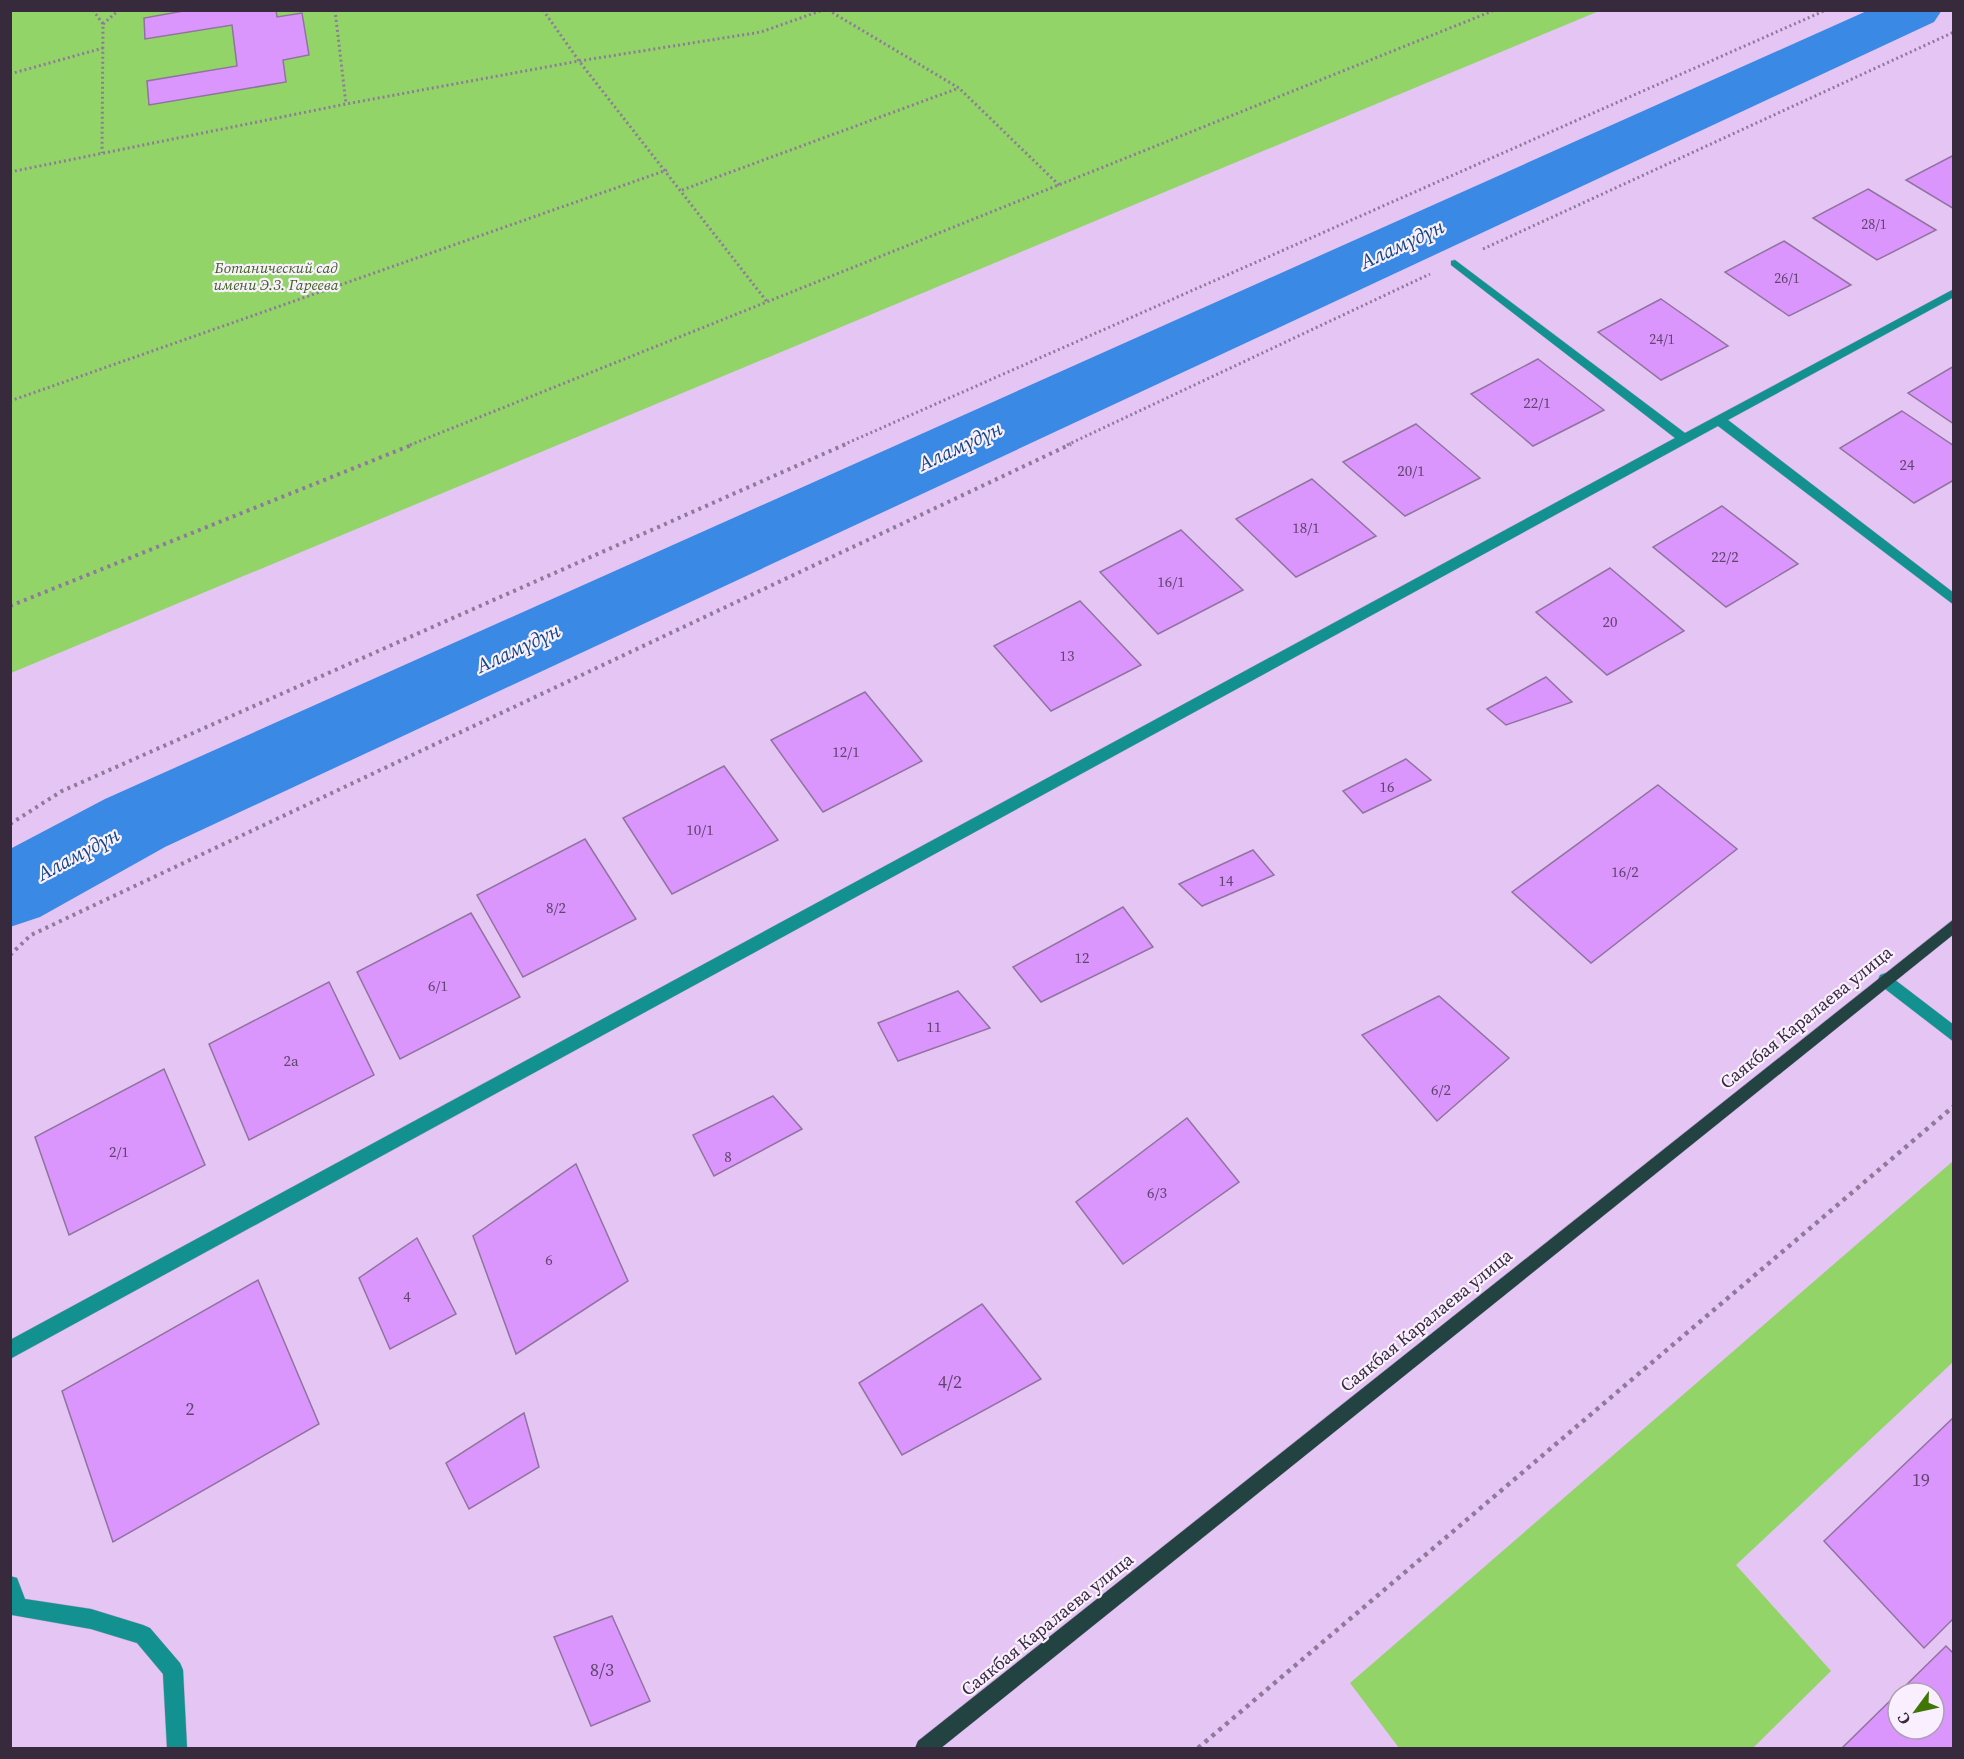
<svg xmlns="http://www.w3.org/2000/svg" width="1964" height="1759" font-family="'Source Serif 4',serif">
  <style>
    .green { fill: #93d469 }
    .lines { fill: none; stroke-linecap: round; stroke-linejoin: round }
    .river { fill: #3989e5; fill-rule: evenodd }
    .building { fill: #db96fd; stroke: #90739e; stroke-width: 1.5 }
    .minor-casing { stroke: #c1a6cf; stroke-width: 1 }
    .major-casing { stroke: #c1a6cf; stroke-width: 1 }
    .path-far2 { stroke: #907a9b; stroke-width: 3; stroke-dasharray: 2 3; stroke-linecap: butt }
    .path-far1 { stroke: #907a9b; stroke-width: 4; stroke-dasharray: 3 4.5; stroke-linecap: butt }
    .path { stroke: #907a9b; stroke-width: 4.5; stroke-dasharray: 4 5; stroke-linecap: butt }
    .minor { fill: #129190; fill-rule: evenodd }
    .major { fill: #234242; fill-rule: evenodd }
    .labels { text-anchor: middle; dominant-baseline: central; stroke-width: 4.5; stroke-linejoin: round; paint-order: stroke }
    .far-number-label { font-size: 14px; fill: #60456d }
    .far-park-label { font-size: 15px; font-style: italic; fill: #3b651a; stroke: #f9effe }
    .number-label { font-size: 15px; fill: #60456d }
    .street-label { font-size: 18px; fill: #372a3d; stroke: #f9effe }
    .near-number-label { font-size: 18px; fill: #60456d }
    .water-label { font-size: 20px; font-style: italic; fill: #104782; stroke: #f9effe }
  </style>
  <rect width="100%" height="100%" fill="#e4c5f4"/>
  <!-- green -->
  <g class="green">
    <path d="M11 11H1599L11 673Z"/>
    <path d="M1953 1161V1362L1736 1565 1831 1671 1753 1748H1399L1350 1683Z"/>
  </g>
  <g class="lines">
    <!-- river -->
    <path class="river" d="M1869 10H1942L1934 22 165 847 40 917 10 927V849L105 799Z"/>
  </g>
  <!-- building -->
  <g class="building">
    <path d="M189 10H276L277 17 302 13 309 55 283 60 286 82 149 105 147 81 237 66 232 25 145 39 144 18Z"/>
    <path d="M1954 155V209L1906 180Z"/>
    <path d="M1868 189 1936 230 1877 260 1813 218Z"/>
    <path d="M1784 241 1851 285 1789 316 1725 272Z"/>
    <path d="M1661 299 1728 346 1661 380 1598 332Z"/>
    <path d="M1538 359 1604 410 1533 446 1471 394Z"/>
    <path d="M1954 366V424L1908 393Z"/>
    <path d="M1902 411 1954 446V480L1914 503 1840 448Z"/>
    <path d="M1416 424 1480 478 1405 516 1343 462Z"/>
    <path d="M1312 479 1376 536 1296 577 1236 519Z"/>
    <path d="M1722 506 1798 564 1726 607 1653 547Z"/>
    <path d="M1181 530 1243 590 1158 634 1100 572Z"/>
    <path d="M1610 568 1684 631 1607 675 1536 612Z"/>
    <path d="M1080 601 1141 665 1051 711 994 646Z"/>
    <path d="M1546 677 1572 702 1506 725 1487 709Z"/>
    <path d="M865 692 922 761 823 812 771 740Z"/>
    <path d="M1406 759 1431 780 1363 813 1343 791Z"/>
    <path d="M724 766 778 840 672 894 623 818Z"/>
    <path d="M1658 785 1737 849 1591 963 1512 892Z"/>
    <path d="M585 839 636 919 523 977 477 895Z"/>
    <path d="M1253 850 1274 875 1202 906 1179 884Z"/>
    <path d="M1123 907 1153 947 1041 1002 1013 967Z"/>
    <path d="M471 913 520 997 400 1059 357 972Z"/>
    <path d="M329 982 374 1075 249 1140 209 1044Z"/>
    <path d="M958 991 990 1028 898 1061 878 1023Z"/>
    <path d="M1439 996 1509 1058 1437 1121 1362 1035Z"/>
    <path d="M164 1069 205 1165 69 1235 35 1137Z"/>
    <path d="M773 1096 802 1129 714 1176 693 1135Z"/>
    <path d="M1187 1118 1239 1182 1123 1264 1076 1202Z"/>
    <path d="M576 1164 628 1281 516 1354 473 1236Z"/>
    <path d="M417 1238 456 1314 390 1349 359 1278Z"/>
    <path d="M258 1280 319 1424 113 1542 62 1391Z"/>
    <path d="M982 1304 1041 1379 902 1455 859 1383Z"/>
    <path d="M524 1413 539 1467 469 1509 446 1463Z"/>
    <path d="M1954 1417V1618L1924 1648 1824 1541Z"/>
    <path d="M612 1616 650 1701 591 1726 554 1637Z"/>
    <path d="M1946 1646 1954 1654V1748H1842L1898 1693V1729H1934V1693H1898Z"/>
  </g>
  <g class="lines">
    <!-- minor casing -->
    <g class="minor-casing">
      <g id="minor">
        <path d="M1455 260 1685 433 1954 289V297L1728 420 1954 593V605L1718 426 10 1359V1340L1675 438 1451 265V261Z"/>
        <path d="M1886 973 1954 1025V1042L1880 985 1878 980 1880 975Z"/>
        <path d="M10 1576 17 1578 25 1599 91 1609 143 1625 150 1628 180 1663 183 1670 187 1748H167L163 1674 137 1643 91 1629 12 1615Z"/>
      </g>
    </g>
    <!-- major casing -->
    <g class="major-casing">
      <path id="major" d="M1954 919V934L941 1748H915L918 1741Z"/>
    </g>
    <!-- path-far2 -->
    <g class="path-far2">
      <path d="M93 10 103 24 102 153"/>
      <path d="M335 10 346 104"/>
      <path d="M543 10 579 61 768 303"/>
      <path d="M828 10 959 88 1060 186"/>
      <path d="M103 24 119 10"/>
      <path d="M10 74 103 48"/>
      <path d="M10 172 346 104 579 61 761 32 823 10"/>
      <path d="M682 190 959 88"/>
      <path d="M1483 249 1954 32"/>
      <path d="M10 401 667 170"/>
      <path d="M410 445 1495 10"/>
      <path d="M843 445 1826 10"/>
      <path d="M1067 445 1430 274"/>
    </g>
    <!-- path-far1 -->
    <g class="path-far1">
      <path d="M10 606 414 444"/>
      <path d="M10 824 62 791 846 444"/>
      <path d="M10 955 31 935 1071 444"/>
    </g>
    <!-- path -->
    <path class="path" d="M1198 1748 1954 1106"/>
    <!-- minor -->
    <use href="#minor" class="minor"/>
    <!-- major -->
    <use href="#major" class="major"/>
  </g>
  <g class="labels">
    <!-- far-number labels -->
    <g class="far-number-label">
      <text x="1874" y="224">28/1</text>
      <text x="1787" y="278">26/1</text>
      <text x="1662" y="339">24/1</text>
    </g>
    <!-- far-park labels -->
    <g class="far-park-label">
      <text x="276" y="267">Ботанический сад<tspan x="276" dy="17">имени Э.З. Гареева</tspan></text>
    </g>
    <!-- number labels -->
    <g class="number-label">
      <text x="1537" y="402">22/1</text>
      <text x="1907" y="464">24</text>
      <text x="1411" y="470">20/1</text>
      <text x="1306" y="527">18/1</text>
      <text x="1725" y="556">22/2</text>
      <text x="1171" y="581">16/1</text>
      <text x="1610" y="621">20</text>
      <text x="1067" y="655">13</text>
      <text x="846" y="751">12/1</text>
      <text x="1387" y="786">16</text>
      <text x="700" y="829">10/1</text>
      <text x="1625" y="871">16/2</text>
      <text x="1226" y="880">14</text>
      <text x="556" y="907">8/2</text>
      <text x="1082" y="957">12</text>
      <text x="438" y="985">6/1</text>
      <text x="934" y="1026">11</text>
      <text x="291" y="1060">2а</text>
      <text x="1441" y="1089">6/2</text>
      <text x="119" y="1151">2/1</text>
      <text x="728" y="1156">8</text>
      <text x="1157" y="1192">6/3</text>
      <text x="549" y="1259">6</text>
      <text x="407" y="1296">4</text>
    </g>
    <!-- street labels -->
    <g class="street-label">
      <text transform="translate(1806 1017) rotate(-39)">Саякбая Каралаева улица</text>
      <text transform="translate(1426 1320) rotate(-39)">Саякбая Каралаева улица</text>
      <text transform="translate(1047 1624) rotate(-39)">Саякбая Каралаева улица</text>
    </g>
    <!-- near-number labels -->
    <g class="near-number-label">
      <text x="950" y="1381">4/2</text>
      <text x="190" y="1408">2</text>
      <text x="1921" y="1479">19</text>
      <text x="602" y="1669">8/3</text>
    </g>
    <!-- water labels -->
    <g class="water-label">
      <text transform="translate(1402 244) rotate(-25)">Аламүдүн</text>
      <text transform="translate(960 446) rotate(-25)">Аламүдүн</text>
      <text transform="translate(518 648) rotate(-25)">Аламүдүн</text>
      <text transform="translate(78 854) rotate(-28)">Аламүдүн</text>
    </g>
  </g>
  <!-- border -->
  <rect width="1964" height="1759" fill="none" stroke="#372a3d" stroke-width="24"/>
  <!-- north arrow -->
  <g transform="translate(1916 1711) rotate(237)"><circle r="28" fill="#f9effe" stroke="#aba0b1" stroke-width="1.5"/>
  <path d="M0-4.5L10 22L0 15L-10 22Z" fill="#3f7605"/>
  <text y="-9" font-size="16" font-weight="bold" text-anchor="middle" fill="#372a3d">С</text>
  </g>
</svg>
